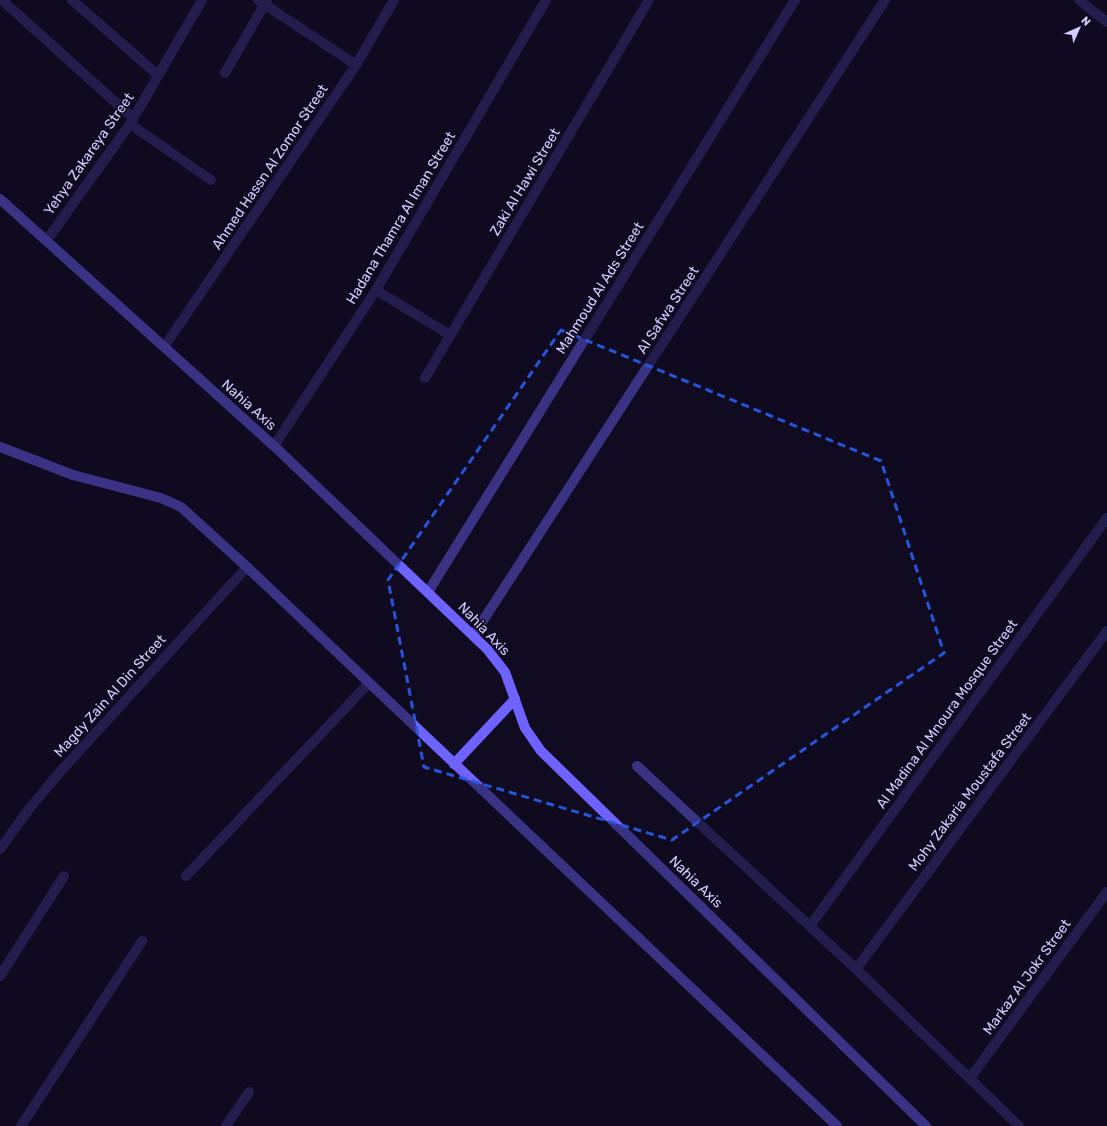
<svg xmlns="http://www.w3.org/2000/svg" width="1107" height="1126" font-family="Rubik,sans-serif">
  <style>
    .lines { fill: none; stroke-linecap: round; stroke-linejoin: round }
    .minor { stroke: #3a3383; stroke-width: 10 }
    .secondary { stroke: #6e63ff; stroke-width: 10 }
    .marked { fill: none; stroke: #2654da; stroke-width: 3; stroke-dasharray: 8 5; stroke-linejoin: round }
    .labels { text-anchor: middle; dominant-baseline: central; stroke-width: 3.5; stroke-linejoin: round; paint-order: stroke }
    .street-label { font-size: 14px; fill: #d4ccff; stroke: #100b21 }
  </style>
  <rect width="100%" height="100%" fill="#100b21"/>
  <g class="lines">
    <!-- minor -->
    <g class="minor">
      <path d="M2 0 134 119"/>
      <path d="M72 0 158 75"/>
      <path d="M258 0 356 65"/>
      <path d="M1079 0 1107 22"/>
      <path d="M225 73 267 0"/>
      <path d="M130 124 211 180"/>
      <path d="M47 240 130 124 202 0"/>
      <path d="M376 290 450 335"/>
      <path d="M164 347 356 65 394 0"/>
      <path d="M425 378 649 0"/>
      <path d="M274 446 376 290 546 0"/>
      <path d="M428 592 795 0"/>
      <path d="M473 636 885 0"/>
      <path d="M637 766 856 969 1019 1126"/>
      <path d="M0 849 29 809 60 772 247 567"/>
      <path d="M186 876 369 683"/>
      <path d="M810 926 1107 518"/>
      <path d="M856 969 1107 631"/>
      <path d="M0 976 64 876"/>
      <path d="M970 1078 1107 892"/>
      <path d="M21 1126 142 941"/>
      <path d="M226 1126 249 1092"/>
    </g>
    <!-- secondary -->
    <g class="secondary">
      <path d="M0 199 274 446 487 649 505 672 525 728 541 751 926 1126"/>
      <path d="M0 447 73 475 161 498 181 507 247 567 837 1126"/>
      <path d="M454 764 515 699"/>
    </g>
  </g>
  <!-- marked area -->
  <path d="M0 0H1107V1126H0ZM561 330 881 461 944 653 672 840 424 767 388 580Z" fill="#100b21" fill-opacity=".55" fill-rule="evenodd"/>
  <path class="marked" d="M561 330 881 461 944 653 672 840 424 767 388 580Z"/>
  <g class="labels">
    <!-- street labels -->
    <g class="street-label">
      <text transform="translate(89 154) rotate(-55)">Yehya Zakareya Street</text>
      <text transform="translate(270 167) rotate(-56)">Ahmed Hassn Al Zomor Street</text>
      <text transform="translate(525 182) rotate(-59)">Zaki Al Hawi Street</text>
      <text transform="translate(401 218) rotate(-59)">Hadana Thamra Al Iman Street</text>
      <text transform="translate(600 288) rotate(-58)">Mahmoud Al Ads Street</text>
      <text transform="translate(668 310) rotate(-57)">Al Safwa Street</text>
      <text transform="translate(249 405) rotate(42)">Nahia Axis</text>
      <text transform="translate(484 629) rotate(46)">Nahia Axis</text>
      <text transform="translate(110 696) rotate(-48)">Magdy Zain Al Din Street</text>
      <text transform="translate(947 714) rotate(-54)">Al Madina Al Mnoura Mosque Street</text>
      <text transform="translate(970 792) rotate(-53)">Mohy Zakaria Moustafa Street</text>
      <text transform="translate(696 882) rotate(44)">Nahia Axis</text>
      <text transform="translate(1027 977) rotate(-54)">Markaz Al Jokr Street</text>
    </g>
  </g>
  <!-- north arrow -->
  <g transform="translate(1079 28) rotate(45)" stroke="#100b21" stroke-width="3" paint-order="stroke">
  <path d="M0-3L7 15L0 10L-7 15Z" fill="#d4ccff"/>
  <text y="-6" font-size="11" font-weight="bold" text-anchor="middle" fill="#d4ccff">N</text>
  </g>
</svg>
